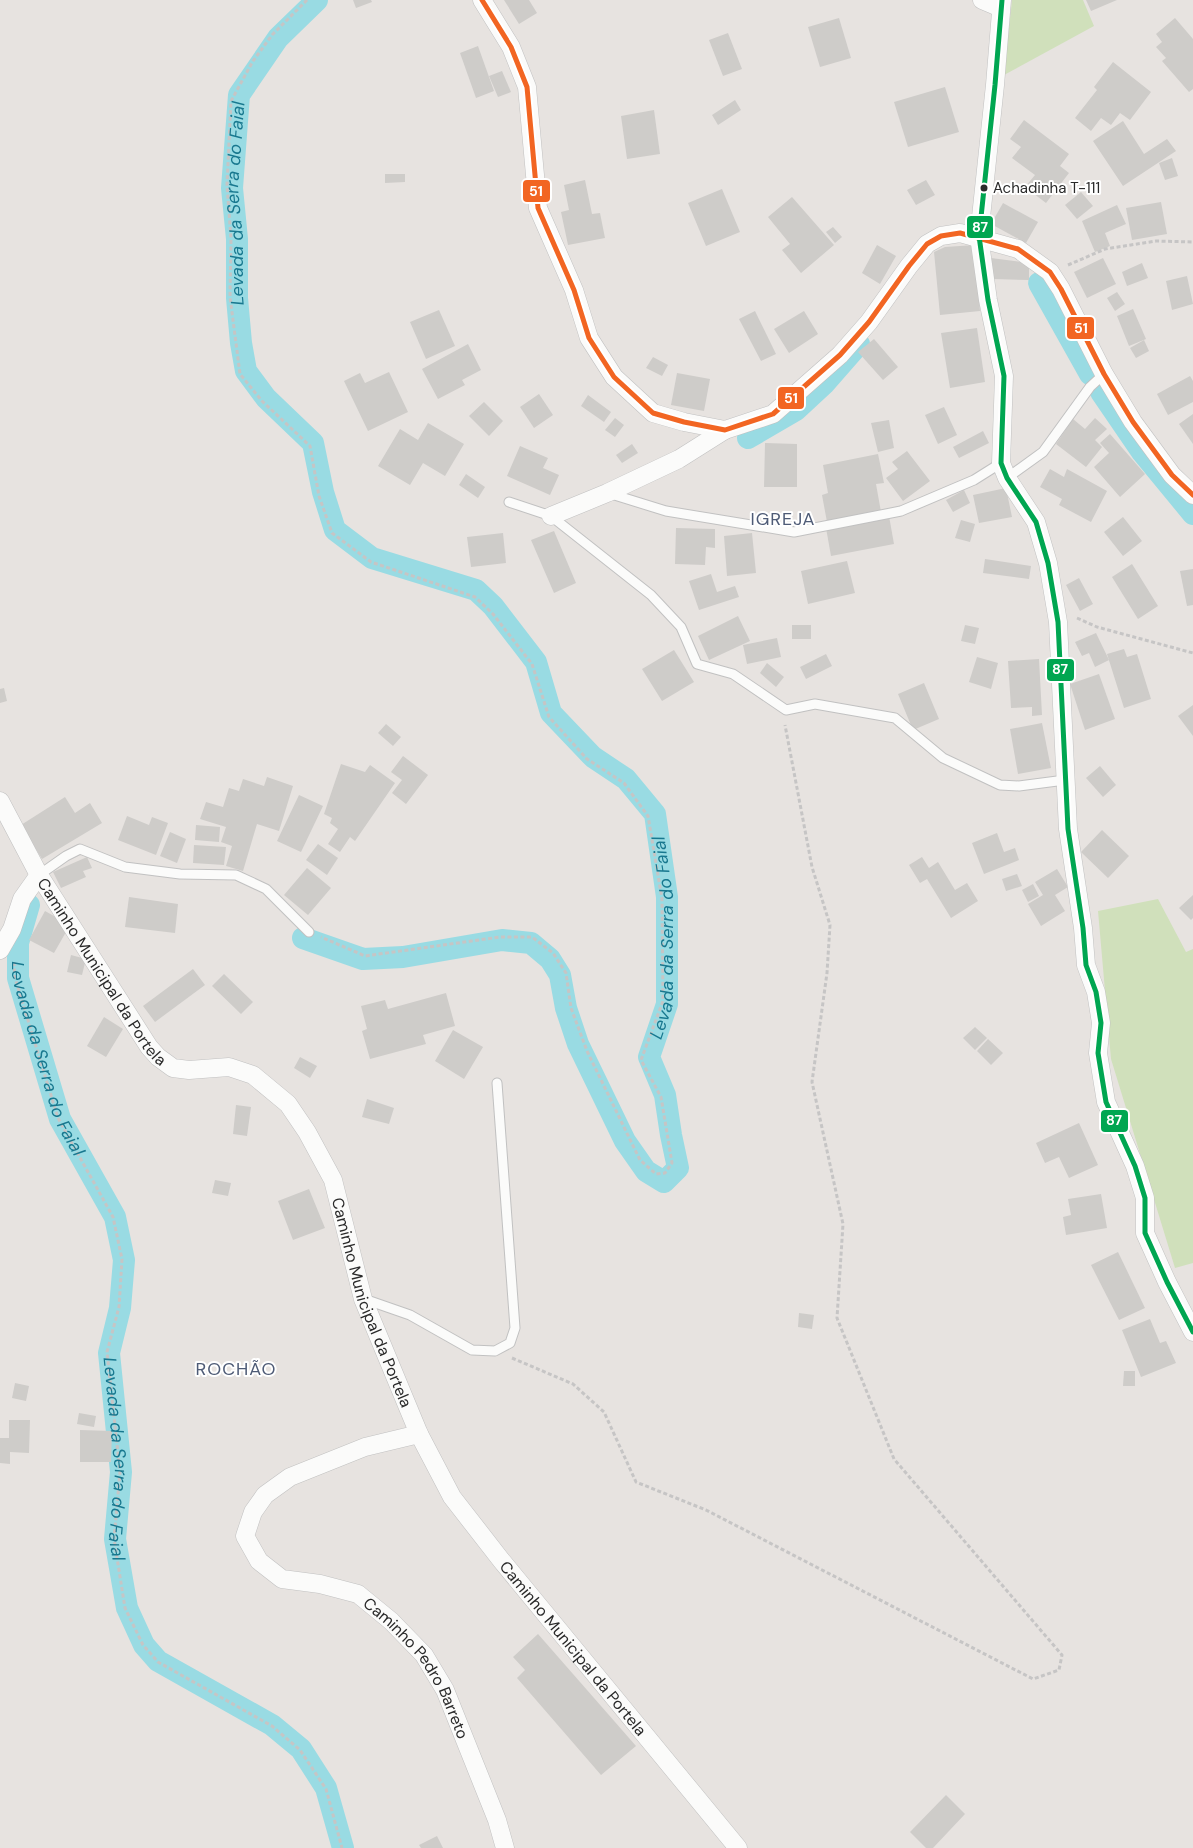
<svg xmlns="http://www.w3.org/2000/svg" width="1193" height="1848" font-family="'DM Sans',sans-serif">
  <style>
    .green { fill: #d0e0bb }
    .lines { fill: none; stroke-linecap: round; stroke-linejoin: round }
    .canal { stroke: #99dbe3; stroke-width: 22 }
    .building { fill: #ceccc9 }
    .service-casing { stroke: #c1c1c1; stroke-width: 11 }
    .minor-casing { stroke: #c1c1c1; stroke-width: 19 }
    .path { stroke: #c6c5c5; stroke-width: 3; stroke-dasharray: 4 2.5; stroke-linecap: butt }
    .service { stroke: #fbfbfa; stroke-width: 9 }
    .minor { stroke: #fbfbfa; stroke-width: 18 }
    .bus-1-casing { stroke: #fff; stroke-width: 9 }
    .bus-2-casing { stroke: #fff; stroke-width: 9 }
    .bus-1 { stroke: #f26522; stroke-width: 5 }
    .bus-2 { stroke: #00a651; stroke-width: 5 }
    .bus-dot { fill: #2a2a2a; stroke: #fff; stroke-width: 2 }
    .labels { text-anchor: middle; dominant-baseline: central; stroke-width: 4; stroke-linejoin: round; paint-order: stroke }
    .bus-label { font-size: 15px; fill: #2a2a2a; stroke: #fff; text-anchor: start }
    .street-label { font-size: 16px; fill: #2a2a2a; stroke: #fff }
    .water-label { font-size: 18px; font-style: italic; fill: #18788f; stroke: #fff }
    .neighbourhood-label { font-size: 18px; letter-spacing: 1px; fill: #4e5b76; stroke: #fff }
    .line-badge { stroke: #fff; stroke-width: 2 }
    .badge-label { font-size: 14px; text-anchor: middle; font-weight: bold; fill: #fff }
  </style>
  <rect width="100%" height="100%" fill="#e7e3e0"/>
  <!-- green -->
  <g class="green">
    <path d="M1012 0H1083L1094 26 1004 75Z"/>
    <path d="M1158 899 1186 952 1193 949V1263L1175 1268 1111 1059 1098 911Z"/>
  </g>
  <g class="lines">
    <!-- canal -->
    <g class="canal">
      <path d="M1039 283 1090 374"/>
      <path d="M1101 392 1142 452 1193 514"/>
      <path d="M748 438 796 410 824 384 859 344"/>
      <path id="s1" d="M29 905 18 943V978L60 1119 115 1217 124 1260 120 1308 109 1353 121 1472 115 1539 127 1608 144 1645 158 1661 272 1725 301 1749 326 1788 343 1848"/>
      <path id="s2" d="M303 938 363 959 403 957 502 940 531 943 550 959 560 975 566 1008 578 1044 625 1141 646 1171 664 1182 678 1168 671 1135 665 1095 649 1057 667 1004V897L655 814 626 779 593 757 551 713 536 662 493 606 476 590 372 558 335 530 323 492 313 443 266 398 246 371 241 343 237 298V239L232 188 239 95 278 38 317 0"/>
    </g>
  </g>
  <!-- building -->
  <g class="building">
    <path d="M353 0H371L372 2 356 8Z"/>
    <path d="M504 0H529L537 13 519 24Z"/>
    <path d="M1086 0H1117L1091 11Z"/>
    <path d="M839 18 851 58 820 67 808 27Z"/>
    <path d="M1175 18 1193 39V89L1189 92 1162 61 1166 58 1156 47 1162 42 1156 34Z"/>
    <path d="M728 33 742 69 723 76 709 40Z"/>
    <path d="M478 46 494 91 476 98 460 53Z"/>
    <path d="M1113 62 1151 92 1130 120 1120 113 1111 125 1101 118 1091 131 1075 118 1097 90 1094 87Z"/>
    <path d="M502 71 511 92 498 97 489 76Z"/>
    <path d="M945 87 959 132 908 147 894 102Z"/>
    <path d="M735 100 741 110 718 125 712 115Z"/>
    <path d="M654 110 660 154 627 159 621 116Z"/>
    <path d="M1024 120 1069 154 1060 166 1069 173 1046 203 1025 187 1035 175 1012 158 1021 147 1010 139Z"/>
    <path d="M1123 121 1144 154 1167 139 1176 151 1123 186 1093 141Z"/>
    <path d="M1172 158 1178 176 1165 180 1159 163Z"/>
    <path d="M385 174H405V182L385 183Z"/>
    <path d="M585 180 592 214 600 213 605 238 568 245 561 212 569 210 564 185Z"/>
    <path d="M926 180 935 195 916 205 907 190Z"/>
    <path d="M722 189 740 232 706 246 688 203Z"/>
    <path d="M1081 192 1093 206 1077 219 1065 205Z"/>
    <path d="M792 197 834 245 801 273 782 250 790 244 768 217Z"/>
    <path d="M1161 202 1167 234 1132 240 1126 208Z"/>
    <path d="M1003 203 1038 222 1026 243 991 224Z"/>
    <path d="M1117 205 1126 224 1105 233 1110 246 1095 252 1082 221Z"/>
    <path d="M833 227 842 237 835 243 826 232Z"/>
    <path d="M877 245 896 256 880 284 862 273Z"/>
    <path d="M975 245 980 311 940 315 934 252 945 247Z"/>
    <path d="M991 258 1029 263V280L993 279Z"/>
    <path d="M1103 258 1116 284 1087 298 1074 272Z"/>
    <path d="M1142 263 1148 278 1127 286 1122 272Z"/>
    <path d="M1187 276 1193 304 1172 310 1166 281Z"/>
    <path d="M1117 292 1125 304 1115 311 1107 298Z"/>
    <path d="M1133 309 1146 339 1129 346 1117 316Z"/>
    <path d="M439 310 455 346 426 359 410 322Z"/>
    <path d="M755 311 776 354 761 361 739 319Z"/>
    <path d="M804 311 818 334 789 353 774 329Z"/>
    <path d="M977 328 985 382 950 388 941 333Z"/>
    <path d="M874 339 898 367 883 380 858 352Z"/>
    <path d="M1144 340 1149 351 1136 358 1130 348Z"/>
    <path d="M468 344 481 370 462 380 465 385 438 399 422 369Z"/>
    <path d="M653 357 668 365 662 376 646 368Z"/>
    <path d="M389 372 408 412 368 431 344 381 360 373 365 383Z"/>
    <path d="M677 373 710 379 704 411 671 405Z"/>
    <path d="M1190 376 1193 381V402L1168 415 1157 394Z"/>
    <path d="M539 394 553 415 534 428 520 407Z"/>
    <path d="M588 395 611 412 604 422 581 406Z"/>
    <path d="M484 402 503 421 489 436 469 416Z"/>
    <path d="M944 407 957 435 938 444 925 415Z"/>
    <path d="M1193 414V444L1179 424Z"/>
    <path d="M615 418 624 425 615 437 605 430Z"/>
    <path d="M1095 418 1107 429 1095 440 1102 447 1086 467 1056 444 1073 419 1085 429Z"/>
    <path d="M889 420 894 448 878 452 871 423Z"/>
    <path d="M428 423 464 444 445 476 423 463 410 485 378 466 400 429 418 440Z"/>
    <path d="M983 431 989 443 959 458 953 447Z"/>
    <path d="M1110 434 1145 474 1120 497 1094 467 1109 453 1100 443Z"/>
    <path d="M765 443 797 444V487H764Z"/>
    <path d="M632 444 638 453 622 463 616 455Z"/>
    <path d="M520 446 548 458 543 468 559 475 550 495 507 476Z"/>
    <path d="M907 451 930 481 903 501 886 478 898 469 892 462Z"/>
    <path d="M878 454 884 483 876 484 881 512 827 522 822 495 828 493 823 465Z"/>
    <path d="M1050 469 1064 477 1067 469 1107 491 1091 522 1059 505 1062 499 1040 487Z"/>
    <path d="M466 474 485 487 478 498 459 485Z"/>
    <path d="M1006 488 1012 517 979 523 973 495Z"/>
    <path d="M964 490 970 503 953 512 946 500Z"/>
    <path d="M889 516 894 544 831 556 826 528Z"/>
    <path d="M1123 517 1142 541 1123 556 1104 532Z"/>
    <path d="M961 520 975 524 970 542 955 538Z"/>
    <path d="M676 528 715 529V548L706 547 705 565 675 564Z"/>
    <path d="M554 531 576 583 554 593 531 540Z"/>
    <path d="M503 533 506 563 471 567 467 537Z"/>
    <path d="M752 533 756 573 727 576 724 536Z"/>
    <path d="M985 559 1031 566 1029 579 983 573Z"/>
    <path d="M847 561 855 593 808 604 801 571Z"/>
    <path d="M1132 564 1158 606 1138 619 1112 577Z"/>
    <path d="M1193 569V605L1187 606 1180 571Z"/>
    <path d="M711 574 717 592 735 586 739 597 699 610 689 581Z"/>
    <path d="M1079 578 1093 604 1080 611 1066 585Z"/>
    <path d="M738 616 750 641 709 660 698 636Z"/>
    <rect x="792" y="625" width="19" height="14"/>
    <path d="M965 625 979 628 975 644 961 641Z"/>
    <path d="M1096 633 1109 660 1095 667 1089 653 1082 656 1075 642Z"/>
    <path d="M777 638 781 657 747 664 743 645Z"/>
    <path d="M1124 649 1127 657 1137 654 1151 699 1124 708 1107 654Z"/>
    <path d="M674 650 694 682 662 701 642 669Z"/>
    <path d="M826 654 832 666 806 679 800 667Z"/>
    <path d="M977 657 998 663 991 689 969 682Z"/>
    <path d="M1039 659 1042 715 1032 716V707L1011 708 1008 661Z"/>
    <path d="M767 663 784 677 776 687 760 673Z"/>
    <path d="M1099 674 1115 719 1085 730 1070 684Z"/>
    <path d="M924 683 939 719 913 730 898 694Z"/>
    <path d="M4 688 7 701 0 703V689Z"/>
    <path d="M1193 705V736L1178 716Z"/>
    <path d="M1042 723 1051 768 1018 774 1010 729Z"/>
    <path d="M386 724 401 737 393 746 378 733Z"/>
    <path d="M403 756 428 775 406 804 392 793 402 780 391 772Z"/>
    <path d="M341 764 365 772 370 765 395 783 355 841 350 837 340 852 328 844 338 829 330 823 332 818 324 814Z"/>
    <path d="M1100 766 1116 785 1103 797 1086 778Z"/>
    <path d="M267 777 293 786 279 831 257 824 243 871 226 866 232 846 221 842 226 827 200 819 206 802 223 807 229 788 239 791 243 779 264 786Z"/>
    <path d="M299 795 323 806 301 852 277 841Z"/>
    <path d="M65 797 75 813 90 803 102 823 42 859 21 825Z"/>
    <path d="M127 816 149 825 152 817 168 823 156 855 118 840Z"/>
    <path d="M196 825 220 827 219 842 195 840Z"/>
    <path d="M1102 830 1129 856 1108 878 1081 852Z"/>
    <path d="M170 832 186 839 177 863 160 856Z"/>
    <path d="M997 833 1004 852 1015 848 1019 860 984 874 972 843Z"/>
    <path d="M318 844 338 858 327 875 306 860Z"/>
    <path d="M194 845 226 847 224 865 193 863Z"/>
    <path d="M87 857 92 868 83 871 86 877 61 888 53 872Z"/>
    <path d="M922 857 929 868 938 862 955 890 967 883 978 901 951 918 927 879 920 883 909 865Z"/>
    <path d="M307 868 331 888 308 915 284 895Z"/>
    <path d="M1057 869 1068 887 1055 895 1065 911 1041 926 1028 904 1043 895 1035 882Z"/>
    <path d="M1017 874 1022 886 1006 891 1002 879Z"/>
    <path d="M1033 884 1039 896 1028 902 1022 890Z"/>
    <path d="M1193 895V918L1191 920 1179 908Z"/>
    <path d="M129 897 178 904 175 933 125 927Z"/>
    <path d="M45 911 70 925 54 953 29 940Z"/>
    <path d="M71 955 86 959 82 975 67 972Z"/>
    <path d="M193 969 205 985 155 1022 143 1006Z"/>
    <path d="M224 974 253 1002 241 1014 212 986Z"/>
    <path d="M446 993 455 1026 423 1035 426 1044 370 1059 362 1031 367 1029 361 1006 385 1000 388 1009Z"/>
    <path d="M104 1017 123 1029 106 1057 87 1046Z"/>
    <path d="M975 1027 987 1038 975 1050 963 1038Z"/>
    <path d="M453 1030 483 1047 464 1079 435 1061Z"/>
    <path d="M988 1039 1003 1053 991 1065 977 1051Z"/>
    <path d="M300 1057 317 1066 310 1078 294 1068Z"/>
    <path d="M367 1099 394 1108 389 1124 362 1117Z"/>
    <path d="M236 1105 251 1107 247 1136 233 1134Z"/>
    <path d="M1079 1123 1098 1165 1069 1178 1059 1157 1045 1163 1036 1143Z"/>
    <path d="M215 1180 231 1183 228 1196 212 1193Z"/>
    <path d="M309 1189 325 1228 293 1240 278 1201Z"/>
    <path d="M1101 1194 1107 1228 1066 1235 1063 1217 1071 1215 1068 1199Z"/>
    <path d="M1118 1252 1145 1308 1119 1320 1091 1265Z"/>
    <path d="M799 1313 814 1315 812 1329 798 1327Z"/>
    <path d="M1150 1319 1160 1343 1166 1341 1176 1363 1141 1377 1122 1330Z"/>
    <path d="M1124 1371H1135V1386H1123Z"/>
    <path d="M15 1383 29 1386 26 1401 12 1398Z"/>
    <path d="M79 1413 96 1416 94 1427 77 1424Z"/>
    <path d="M9 1420H30L29 1453 10 1452V1464L0 1463V1438H9Z"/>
    <path d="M80 1430 112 1431 111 1462H80Z"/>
    <path d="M538 1634 636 1746 601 1775 517 1678 525 1670 513 1657Z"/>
    <path d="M946 1795 965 1814 933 1848H926L910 1832Z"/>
    <path d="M437 1836 443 1848H421L419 1845Z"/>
  </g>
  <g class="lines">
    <!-- service casing -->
    <g class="service-casing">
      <g id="service">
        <path d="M1007 478 1043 452 1090 387 1104 374"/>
        <path d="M608 493 666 511 794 532 901 511 974 480 1001 463"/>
        <path d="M509 502 551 516 651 595 681 627 697 664 733 674 786 710 815 704 895 718 943 758 1000 785 1019 786 1065 780"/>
        <path d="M39 875 66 856 80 849 125 867 180 874 236 875 266 889 309 932"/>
        <path d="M364 1299 410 1315 472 1350 495 1351 510 1343 515 1328 497 1083"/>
      </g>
    </g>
    <!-- minor casing -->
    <g class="minor-casing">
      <g id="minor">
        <path d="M482 0 511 47 527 87 538 208 574 290 589 338 614 377 653 413 684 422 725 430 773 414 840 355 869 322 909 266 927 244 941 236 960 233 1018 249 1050 272 1061 289 1104 374 1133 422 1172 475 1193 495"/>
        <path d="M982 0 1001 8"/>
        <path d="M1002 0 995 85 979 236 988 300 1004 376 1001 463 1007 478 1036 522 1048 563 1058 622 1068 829 1083 928 1086 965 1096 992 1101 1023 1098 1053 1106 1102 1135 1166 1145 1198V1233L1167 1282 1193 1332"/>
        <path d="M551 516 607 493 679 459 725 430"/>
        <path id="s3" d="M0 801 39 875 149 1047 158 1057 173 1068 189 1070 229 1067 253 1075 288 1104 307 1132 333 1180 363 1299 419 1434 452 1497 501 1560 738 1848"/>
        <path d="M0 950 12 929 22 899 39 875"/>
        <path id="s4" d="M419 1434 365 1447 290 1477 265 1495 253 1512 245 1536 259 1561 282 1579 320 1584 358 1594 391 1621 424 1655 445 1690 497 1820 505 1848"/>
      </g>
    </g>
    <!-- path -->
    <g class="path">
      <path d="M307 0 272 35 253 61 231 101 227 185 231 239 230 297 240 374 262 401 310 446 319 496 332 533 371 562 475 597 493 614 532 664 549 717 587 759 624 783 648 816 662 899 663 1001 641 1060 661 1097 672 1163 665 1173 656 1174 640 1160 587 1051 571 1008 566 973 553 953 532 937H500L365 956 321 937"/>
      <path d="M1068 265 1105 249 1156 241 1193 242"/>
      <path d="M1077 618 1097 627 1193 653"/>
      <path d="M14 962 15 978 58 1118 113 1217 122 1259 119 1307 107 1352 120 1472 114 1539 125 1608 143 1645 158 1662 272 1726 300 1750 326 1789 342 1848"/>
      <path d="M512 1358 573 1384 604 1412 636 1482 706 1510 1033 1679 1059 1670 1062 1655 894 1459 837 1318 843 1224 812 1082 827 973 830 925 812 867 785 725"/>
    </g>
    <!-- service -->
    <use href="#service" class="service"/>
    <!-- minor -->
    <use href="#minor" class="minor"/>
    <!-- bus-1 casing -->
    <g class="bus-1-casing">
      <path id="bus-1" d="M482 0 511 47 527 87 538 208 574 290 589 338 614 377 653 413 684 422 725 430 773 414 840 355 869 322 909 266 927 244 941 236 960 233 1018 249 1050 272 1061 289 1104 374 1133 422 1172 475 1193 495"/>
    </g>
    <!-- bus-2 casing -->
    <g class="bus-2-casing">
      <path id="bus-2" d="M1002 0 995 85 979 236 988 300 1004 376 1001 463 1007 478 1036 522 1048 563 1058 622 1068 829 1083 928 1086 965 1096 992 1101 1023 1098 1053 1106 1102 1135 1166 1145 1198V1233L1167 1282 1193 1332"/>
    </g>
    <!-- bus-1 -->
    <use href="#bus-1" class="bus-1"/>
    <!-- bus-2 -->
    <use href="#bus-2" class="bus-2"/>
  </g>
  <!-- markers -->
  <circle class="bus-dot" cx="984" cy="188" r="4.5"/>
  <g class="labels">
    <!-- bus labels -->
    <g class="bus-label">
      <text x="993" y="188">Achadinha T-111</text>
    </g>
    <!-- street labels -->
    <g class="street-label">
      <text stroke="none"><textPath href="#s3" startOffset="199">Caminho Municipal da Portela</textPath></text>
      <text stroke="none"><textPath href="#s3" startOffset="664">Caminho Municipal da Portela</textPath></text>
      <text stroke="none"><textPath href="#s3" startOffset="1069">Caminho Municipal da Portela</textPath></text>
      <text stroke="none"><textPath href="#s4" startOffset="445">Caminho Pedro Barreto</textPath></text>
    </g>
    <!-- water labels -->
    <g class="water-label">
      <text stroke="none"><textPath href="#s2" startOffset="1701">Levada da Serra do Faial</textPath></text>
      <text stroke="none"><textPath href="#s2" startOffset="771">Levada da Serra do Faial</textPath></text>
      <text stroke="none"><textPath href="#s1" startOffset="160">Levada da Serra do Faial</textPath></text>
      <text stroke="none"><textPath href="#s1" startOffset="579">Levada da Serra do Faial</textPath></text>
    </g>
    <!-- neighbourhood labels -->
    <g class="neighbourhood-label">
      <text x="783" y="519">IGREJA</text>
      <text x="236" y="1369">ROCHÃO</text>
    </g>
  </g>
  <g class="line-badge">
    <rect x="522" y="179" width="29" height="24" rx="5" fill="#f26522"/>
    <rect x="966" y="215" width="28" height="24" rx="5" fill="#00a651"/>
    <rect x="1066" y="316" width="29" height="24" rx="5" fill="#f26522"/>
    <rect x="777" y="386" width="28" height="24" rx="5" fill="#f26522"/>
    <rect x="1046" y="658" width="29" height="24" rx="5" fill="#00a651"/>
    <rect x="1100" y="1109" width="29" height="24" rx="5" fill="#00a651"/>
  </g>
  <g class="badge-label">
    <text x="536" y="196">51</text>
    <text x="980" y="232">87</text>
    <text x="1081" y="333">51</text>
    <text x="791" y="403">51</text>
    <text x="1060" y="674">87</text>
    <text x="1114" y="1125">87</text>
  </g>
</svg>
